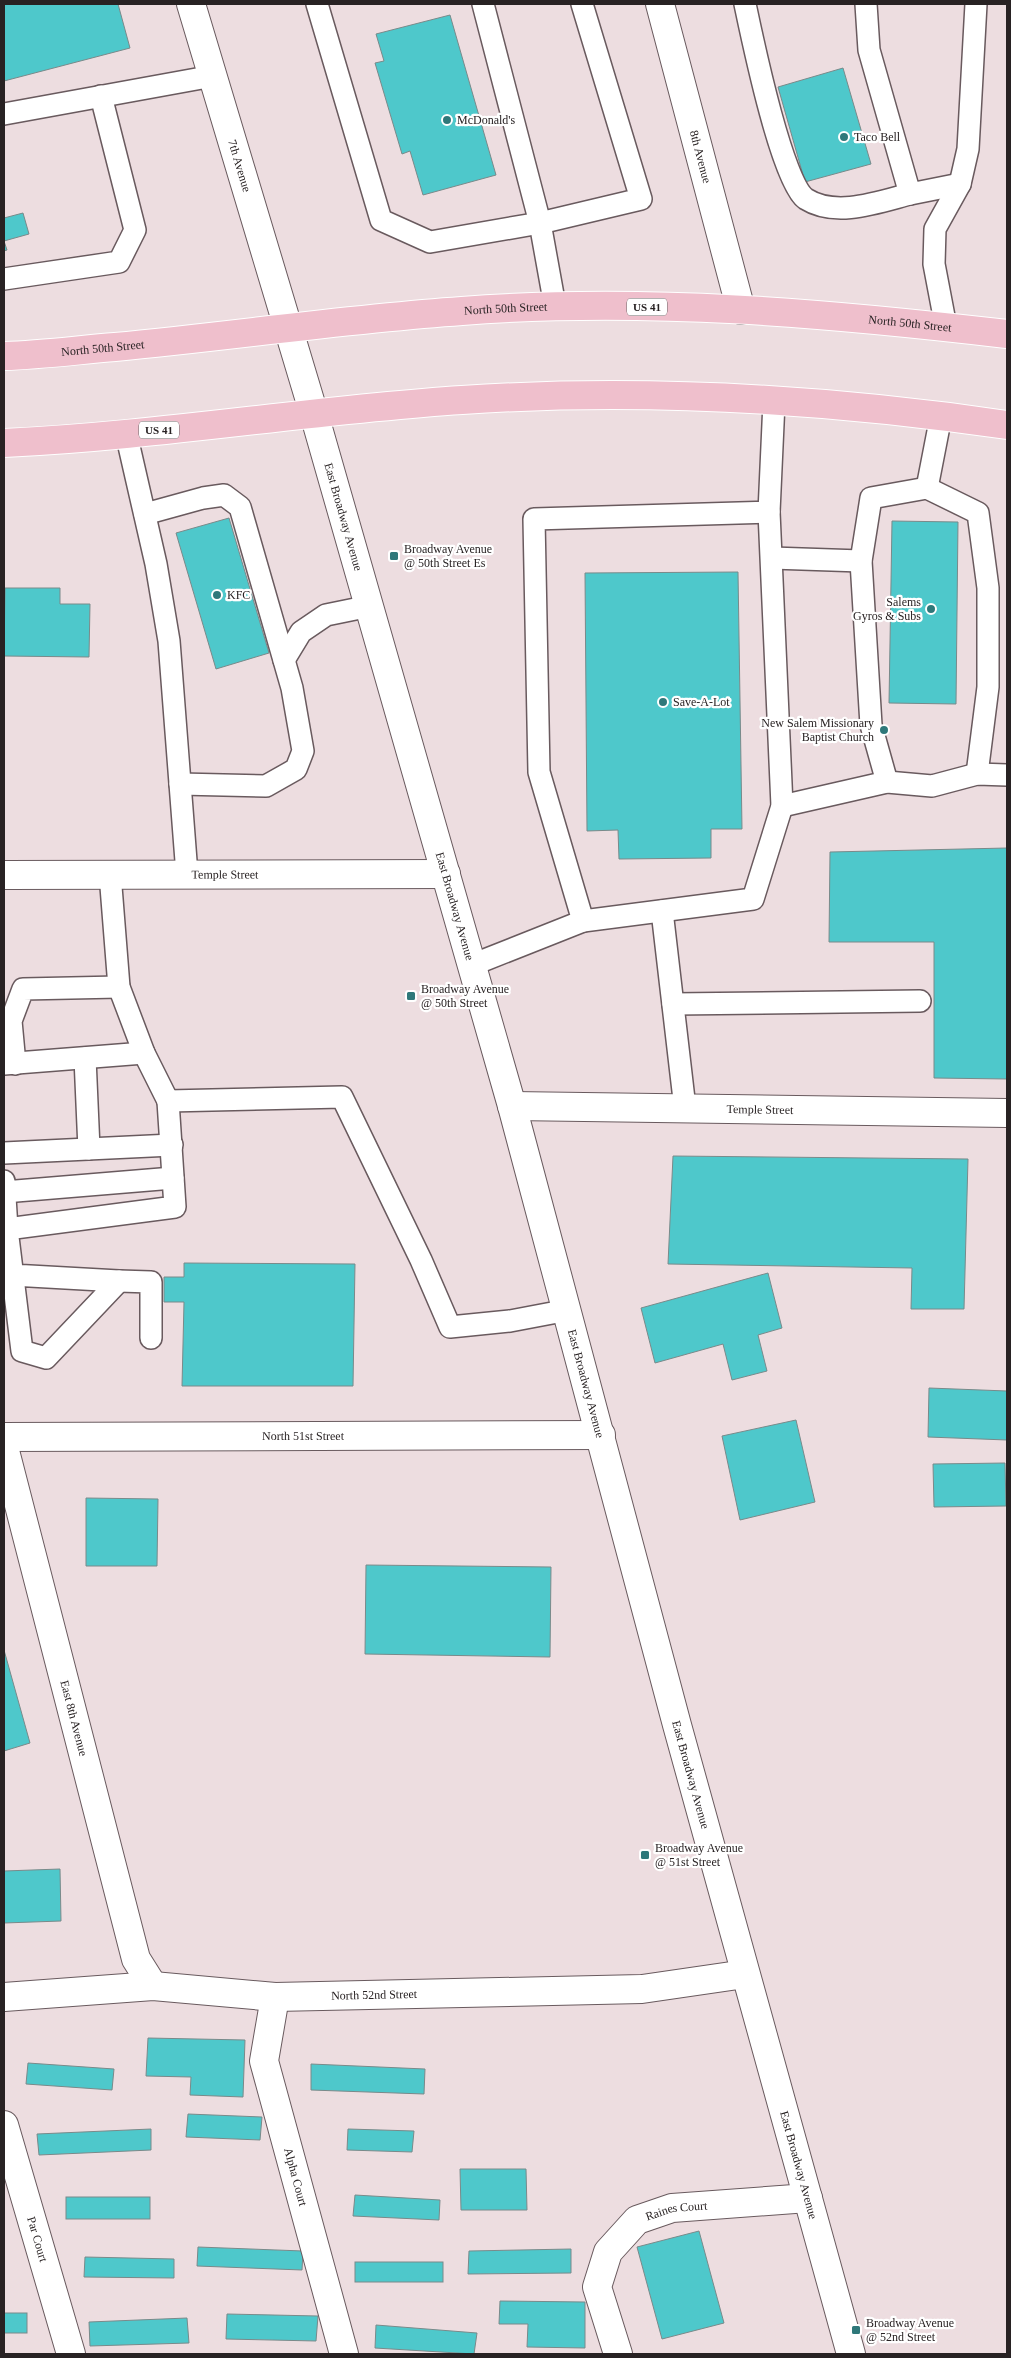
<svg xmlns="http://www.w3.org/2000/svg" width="1011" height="2358" font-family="Georgia,serif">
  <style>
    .building { fill: #4ec8cb; stroke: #798a8a }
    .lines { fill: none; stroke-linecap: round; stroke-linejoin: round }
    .lane-casing { stroke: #695a5e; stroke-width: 24 }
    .street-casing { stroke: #695a5e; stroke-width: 30 }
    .secondary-casing { stroke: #695a5e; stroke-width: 30 }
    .primary-casing { stroke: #fff; stroke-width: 30 }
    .lane { stroke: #fff; stroke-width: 21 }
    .street { stroke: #fff; stroke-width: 28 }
    .secondary { stroke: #fff; stroke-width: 28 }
    .primary { stroke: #efbfcc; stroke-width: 28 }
    .poi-dot { fill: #2e787a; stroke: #fff; stroke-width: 2 }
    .labels { text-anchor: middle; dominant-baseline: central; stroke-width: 4.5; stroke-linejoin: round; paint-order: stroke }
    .shield { fill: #fff; stroke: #686465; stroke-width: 1 }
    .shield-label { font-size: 11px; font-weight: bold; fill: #282223 }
    .poi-label { font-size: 12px; fill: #282223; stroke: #fff; text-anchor: start }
    .street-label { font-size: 12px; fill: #282223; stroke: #fff }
  </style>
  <rect width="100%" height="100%" fill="#eddde0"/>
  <!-- building -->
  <g class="building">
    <path d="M4 4H118L130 48 4 81Z"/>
    <path d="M450 15 496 175 423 195 410 151 402 154 375 63 384 61 376 34Z"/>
    <path d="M843 68 871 164 805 182 778 87Z"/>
    <path d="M23 213 29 234 4 241 7 250 4 251V218Z"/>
    <path d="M229 518 269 653 216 669 176 533Z"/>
    <path d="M892 521 958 522 956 704 889 703Z"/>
    <path d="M738 572 742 829H711V858L619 859 618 830 587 831 585 573Z"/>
    <path d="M5 588H60V604H90L89 657 4 656Z"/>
    <path d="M1007 848V1079L934 1078V942H829L830 852Z"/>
    <path d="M673 1156 968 1159 964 1309H911L912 1268 668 1264Z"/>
    <path d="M184 1263 355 1264 353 1386H182L184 1302H164V1277H184Z"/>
    <path d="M768 1273 782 1328 758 1335 767 1371 732 1380 723 1344 655 1363 641 1308Z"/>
    <path d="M929 1388 1007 1391V1440L928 1437Z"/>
    <path d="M796 1420 815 1502 740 1520 722 1436Z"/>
    <path d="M1005 1463 1006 1506 934 1507 933 1464Z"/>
    <path d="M86 1498 158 1499 157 1566H86Z"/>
    <path d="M366 1565 551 1567 550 1657 365 1654Z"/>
    <path d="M4 1650 30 1743 4 1751Z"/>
    <path d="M60 1869 61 1921 4 1923V1871Z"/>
    <path d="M148 2038 245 2040 243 2097 190 2095 191 2077 146 2076Z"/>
    <path d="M28 2063 114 2069 112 2090 26 2084Z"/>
    <path d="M311 2064 425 2069 424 2094 311 2090Z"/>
    <path d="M188 2114 262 2117 260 2140 186 2137Z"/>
    <path d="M151 2129V2150L39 2155 37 2134Z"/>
    <path d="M348 2129 414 2131 412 2152 347 2150Z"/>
    <path d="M460 2169H526L527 2210H461Z"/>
    <path d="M355 2195 440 2200 439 2220 353 2216Z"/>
    <rect x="66" y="2197" width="84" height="22"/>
    <path d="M699 2231 724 2323 662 2339 637 2247Z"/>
    <path d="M198 2247 303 2251 302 2270 197 2266Z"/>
    <path d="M571 2249V2273L468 2274 469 2251Z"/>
    <path d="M85 2257 174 2259V2278L84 2277Z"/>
    <rect x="355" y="2262" width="88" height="20"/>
    <path d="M500 2301 585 2302V2348L527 2347 528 2324H499Z"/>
    <rect x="4" y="2313" width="23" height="20"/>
    <path d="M227 2314 318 2316 316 2341 226 2339Z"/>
    <path d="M187 2318 189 2343 90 2346 89 2322Z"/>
    <path d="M376 2325 477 2333 474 2354 375 2348Z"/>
  </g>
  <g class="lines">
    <!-- lane casing -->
    <g class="lane-casing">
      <g id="lane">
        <path d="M317 4 381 220 430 242 540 223 641 199 582 4"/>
        <path d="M483 4 540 223 555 306"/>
        <path d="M745 4C752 37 782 183 806 199 836 218 879 202 910 194"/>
        <path d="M866 4 869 50 910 194 960 184"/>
        <path d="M4 114 213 76"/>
        <path d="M4 279 119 262 135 230 101 96"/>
        <path d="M946 327 934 264 935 229 960 184 968 149 976 4"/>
        <path d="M126 433 156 564 169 641 187 874"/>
        <path d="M927 488 941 416"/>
        <path d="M145 514 203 498 224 495 240 507 292 688 303 751 296 769 266 786 180 784"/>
        <path d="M772 558 861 561"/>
        <path d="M284 660 301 632 326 615 370 606"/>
        <path d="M887 782 871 725 861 561 871 498 927 488 978 513 988 588V687L977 774"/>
        <path d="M782 806 887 782 932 786 977 774 1007 775"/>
        <path d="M110 874 119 987 144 1053 168 1101 342 1097 421 1260 450 1327 510 1321 568 1310"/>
        <path d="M662 911 685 1108"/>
        <path d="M583 921 753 899 782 806 769 512"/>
        <path d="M472 965 583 921 539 772 534 519 769 512 774 402"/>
        <path d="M673 1004 920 1001"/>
        <path d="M85 1058 89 1149"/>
        <path d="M4 1064 144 1053"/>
        <path d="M15 1064 11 1021 23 989 119 987"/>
        <path d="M4 1153 172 1145"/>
        <path d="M4 1181 7 1229"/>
        <path d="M4 1192 173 1178"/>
        <path d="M12 1275 119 1281 46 1358 22 1351 7 1229 175 1207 168 1101"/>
        <path d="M119 1281 151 1282V1338"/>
      </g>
    </g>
    <!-- street casing -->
    <g class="street-casing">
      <g id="street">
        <path id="s1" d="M660 4 741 310"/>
        <path id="s2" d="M4 875 446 874"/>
        <path id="s3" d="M512 1106 1007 1113"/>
        <path id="s4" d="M4 1437 601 1435"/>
        <path id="s5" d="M4 1447 136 1959 153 1986"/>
        <path id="s6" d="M4 1997 153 1986 275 1997 642 1989 745 1974"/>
        <path id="s7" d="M275 1997 264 2061 344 2354"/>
        <path id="s8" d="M4 2125 71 2354"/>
        <path id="s9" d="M618 2354 597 2287 608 2252 637 2220 672 2208 808 2198"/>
      </g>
    </g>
    <!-- secondary casing -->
    <g class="secondary-casing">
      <g id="secondary">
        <path id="s10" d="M191 4 314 414 512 1106 677 1725 851 2354"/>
      </g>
    </g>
    <!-- primary casing -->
    <g class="primary-casing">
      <g id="primary">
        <path id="s11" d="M4 356C41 355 78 350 115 347 231 336 346 319 462 311 644 297 827 313 1007 334"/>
        <path d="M4 443C157 436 309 410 462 400 643 388 828 399 1007 425"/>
      </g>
    </g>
    <!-- lane -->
    <use href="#lane" class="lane"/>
    <!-- street -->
    <use href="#street" class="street"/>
    <!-- secondary -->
    <use href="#secondary" class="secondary"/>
    <!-- primary -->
    <use href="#primary" class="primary"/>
  </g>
  <!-- markers -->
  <g class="poi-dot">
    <circle cx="447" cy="120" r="5"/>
    <circle cx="844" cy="137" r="5"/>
    <rect x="389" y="551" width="10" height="10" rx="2.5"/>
    <circle cx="217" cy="595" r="5"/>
    <circle cx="931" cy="609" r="5"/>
    <circle cx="663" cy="702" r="5"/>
    <circle cx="884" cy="730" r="5"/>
    <rect x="406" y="991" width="10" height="10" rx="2.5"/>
    <rect x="640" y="1850" width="10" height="10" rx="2.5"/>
    <rect x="851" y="2325" width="10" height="10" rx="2.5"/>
  </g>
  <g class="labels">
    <!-- shield labels -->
    <g class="shield">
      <rect x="627" y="298.5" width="40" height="17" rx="4"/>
      <rect x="139" y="421.5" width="40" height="17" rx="4"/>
    </g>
    <g class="shield-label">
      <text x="647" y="307">US 41</text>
      <text x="159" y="430">US 41</text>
    </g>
    <!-- poi labels -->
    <g class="poi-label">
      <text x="457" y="120">McDonald's</text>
      <text x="854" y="137">Taco Bell</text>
      <text x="404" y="549">Broadway Avenue<tspan x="404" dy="14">@ 50th Street Es</tspan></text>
      <text x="227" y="595">KFC</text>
      <text x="921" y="602" text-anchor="end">Salems<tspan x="921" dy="14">Gyros &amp; Subs</tspan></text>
      <text x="673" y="702">Save-A-Lot</text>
      <text x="874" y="723" text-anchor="end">New Salem Missionary<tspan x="874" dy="14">Baptist Church</tspan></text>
      <text x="421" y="989">Broadway Avenue<tspan x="421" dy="14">@ 50th Street</tspan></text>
      <text x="655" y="1848">Broadway Avenue<tspan x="655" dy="14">@ 51st Street</tspan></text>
      <text x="866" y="2323">Broadway Avenue<tspan x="866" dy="14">@ 52nd Street</tspan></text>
    </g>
    <!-- street labels -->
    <g class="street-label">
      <text stroke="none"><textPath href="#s1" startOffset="158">8th Avenue</textPath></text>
      <text stroke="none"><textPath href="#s10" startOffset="169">7th Avenue</textPath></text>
      <text stroke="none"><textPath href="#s11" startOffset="504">North 50th Street</textPath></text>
      <text stroke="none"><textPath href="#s11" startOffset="909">North 50th Street</textPath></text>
      <text stroke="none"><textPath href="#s11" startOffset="99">North 50th Street</textPath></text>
      <text stroke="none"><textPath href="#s10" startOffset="535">East Broadway Avenue</textPath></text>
      <text stroke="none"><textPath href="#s2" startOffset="221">Temple Street</textPath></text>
      <text stroke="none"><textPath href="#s10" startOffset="940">East Broadway Avenue</textPath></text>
      <text stroke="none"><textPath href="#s3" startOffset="248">Temple Street</textPath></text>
      <text stroke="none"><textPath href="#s10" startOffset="1435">East Broadway Avenue</textPath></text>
      <text stroke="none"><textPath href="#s4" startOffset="299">North 51st Street</textPath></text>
      <text stroke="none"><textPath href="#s5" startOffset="280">East 8th Avenue</textPath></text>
      <text stroke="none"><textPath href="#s10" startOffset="1840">East Broadway Avenue</textPath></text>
      <text stroke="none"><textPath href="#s6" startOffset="371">North 52nd Street</textPath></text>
      <text stroke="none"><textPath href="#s10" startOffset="2245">East Broadway Avenue</textPath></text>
      <text stroke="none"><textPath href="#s7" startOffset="185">Alpha Court</textPath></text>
      <text stroke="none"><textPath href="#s9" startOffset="191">Raines Court</textPath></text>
      <text stroke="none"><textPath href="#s8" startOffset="119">Par Court</textPath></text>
    </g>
  </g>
  <!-- border -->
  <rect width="1011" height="2358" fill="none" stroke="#282223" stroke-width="10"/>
</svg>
